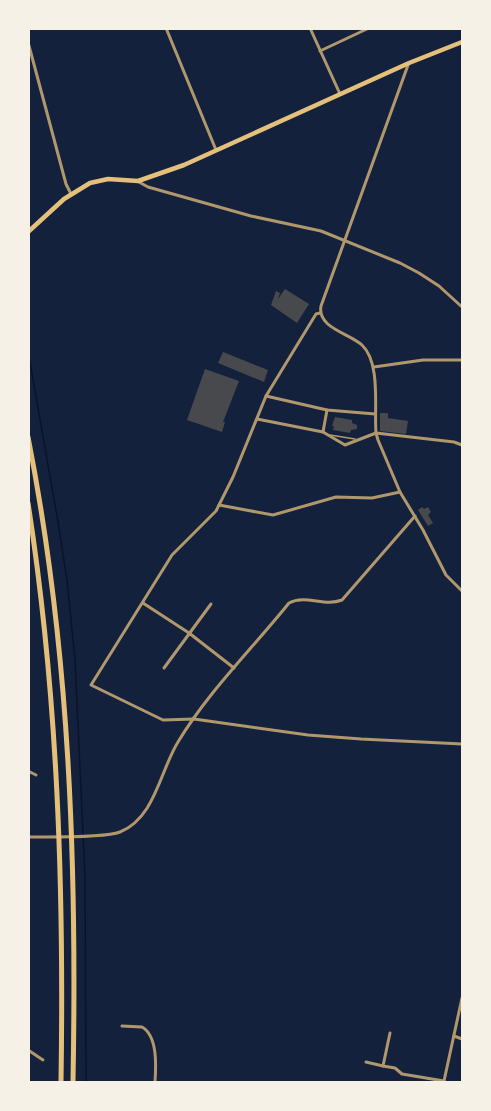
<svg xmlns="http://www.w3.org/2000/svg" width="491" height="1111" font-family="'Work Sans',sans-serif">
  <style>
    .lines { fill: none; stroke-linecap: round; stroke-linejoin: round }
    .stream { stroke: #0b132b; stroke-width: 1.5 }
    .building { fill: #48494c }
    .service { stroke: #b1986c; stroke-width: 1.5 }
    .minor { stroke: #b1986c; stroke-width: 3 }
    .primary { stroke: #e5c07b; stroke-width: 4.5 }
    .motorway { stroke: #e5c07b; stroke-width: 5 }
  </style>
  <rect width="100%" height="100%" fill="#14213d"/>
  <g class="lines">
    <!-- stream -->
    <path class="stream" d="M28 351 58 522 67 580 75 660 85 877 86 1082"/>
  </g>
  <!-- building -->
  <g class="building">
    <path d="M285 289 309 304 297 323 271 305 276 291 280 293 278 299Z"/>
    <path d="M223 352 268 370 264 382 218 363Z"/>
    <path d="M205 369 239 381 223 422H225L222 432 187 420Z"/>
    <path d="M380 413H388V418L408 421 406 434 380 431Z"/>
    <path d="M335 417 352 420V423L357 425V429L351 430 350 433 333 430 334 426H332Z"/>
    <path d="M422 507 424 509 428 507 431 512 428 515 433 523 428 526 418 510Z"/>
  </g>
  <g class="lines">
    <!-- service -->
    <path class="service" d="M330 435 355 439"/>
    <!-- minor -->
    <g class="minor">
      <path d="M166 28 216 150"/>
      <path d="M310 28 340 94"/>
      <path d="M28 42 66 184 71 194"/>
      <path d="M320 51 369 28"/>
      <path d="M408 65 321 306C317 328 349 333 362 345 381 363 374 408 376 433L378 440 400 492 423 530 446 575 462 591"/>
      <path d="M139 182 148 187 251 216 321 231 400 263 419 273 439 286 462 307"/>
      <path d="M320 313 316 314 266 396 233 477 216 511 172 555 91 685 163 720 194 719 308 735 361 739 462 744"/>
      <path d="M374 367 423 360H462"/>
      <path d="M266 396 327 410 375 414"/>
      <path d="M257 419 323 432 345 445 376 433"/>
      <path d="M323 432 327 410"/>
      <path d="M376 433 454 442 462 445"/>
      <path d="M219 505 273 515 336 497 372 498 400 492"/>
      <path d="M143 603 189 633 234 668"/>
      <path d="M164 668 211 604"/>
      <path d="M28 771 36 775"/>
      <path d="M28 837C48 837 104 838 120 832 155 818 160 771 178 742 208 692 252 649 289 603 306 594 324 607 342 600L415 516"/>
      <path d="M122 1026 142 1027C158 1036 156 1067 155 1082"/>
      <path d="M390 1033 383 1066 395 1068 402 1074 444 1081"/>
      <path d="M454 1036 462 1039"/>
      <path d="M28 1050 43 1060"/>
      <path d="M366 1062 383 1066"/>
      <path d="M444 1081 462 998"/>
    </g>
    <!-- primary -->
    <path class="primary" d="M28 232 64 199 90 183 108 179 138 181 184 165 409 63 462 42"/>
    <!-- motorway -->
    <g class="motorway">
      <path d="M28 437C70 650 77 866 73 1082"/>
      <path d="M28 503C58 695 64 889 61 1082"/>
    </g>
  </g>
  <!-- border -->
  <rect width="491" height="1111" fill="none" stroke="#f6f1e7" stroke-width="60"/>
</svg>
